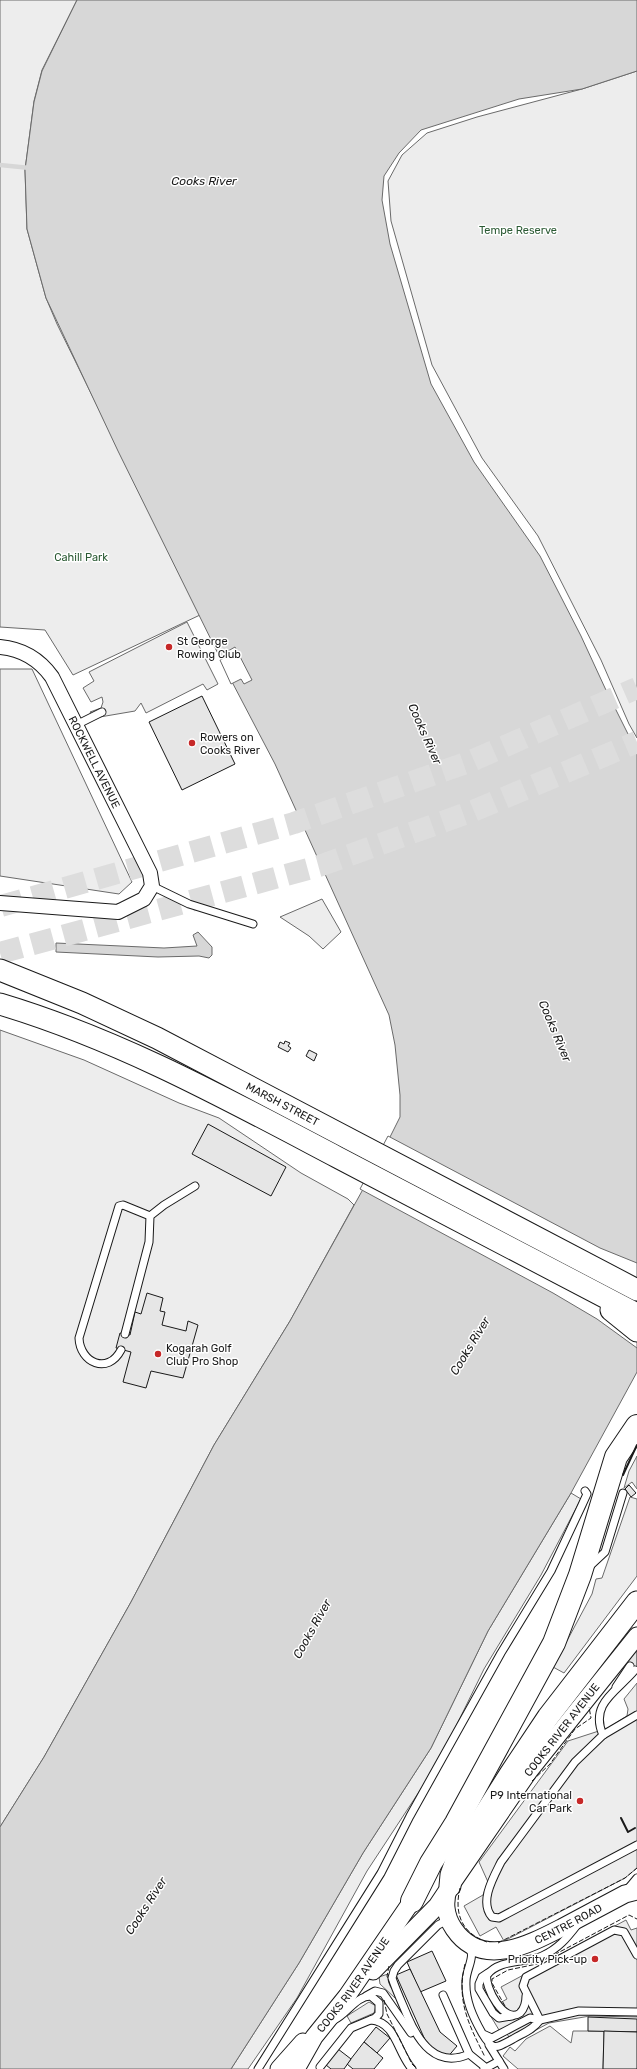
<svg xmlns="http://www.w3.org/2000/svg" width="637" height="2069" font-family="Rubik,sans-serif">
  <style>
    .built { fill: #ededed; stroke: #6a6a6a }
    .water { fill: #d7d7d7; stroke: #6a6a6a }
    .pier { fill: #fff; stroke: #6a6a6a }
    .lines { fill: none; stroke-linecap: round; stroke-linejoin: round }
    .stream { stroke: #d7d7d7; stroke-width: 4.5 }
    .building { fill: #e6e6e6; stroke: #1a1a1a }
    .motorway-tunnel { stroke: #ddd; stroke-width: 22; stroke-dasharray: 22 11; stroke-linecap: butt }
    .service-casing { stroke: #1a1a1a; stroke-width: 9 }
    .minor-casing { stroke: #1a1a1a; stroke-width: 16 }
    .tertiary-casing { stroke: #1a1a1a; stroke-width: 19 }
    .primary-casing { stroke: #1a1a1a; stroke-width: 23 }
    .trunk-casing { stroke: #1a1a1a; stroke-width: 24 }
    .service { stroke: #fff; stroke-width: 7 }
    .minor { stroke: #fff; stroke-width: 14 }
    .tertiary { stroke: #fff; stroke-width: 17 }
    .primary { stroke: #fff; stroke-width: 21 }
    .trunk { stroke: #fff; stroke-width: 22 }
    .fence { stroke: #1a1a1a; stroke-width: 1; stroke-dasharray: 5 2; stroke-linecap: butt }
    .wall { stroke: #1a1a1a; stroke-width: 2 }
    .poi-dot { fill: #c62828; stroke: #fff; stroke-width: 1.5 }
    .labels { text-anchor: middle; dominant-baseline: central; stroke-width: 3; stroke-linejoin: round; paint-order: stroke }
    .park-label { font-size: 11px; fill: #2b5a34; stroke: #fff }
    .poi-label { font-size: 11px; fill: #1a1a1a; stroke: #fff; text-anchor: start }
    .street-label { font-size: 11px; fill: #1a1a1a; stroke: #fff }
    .water-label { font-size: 12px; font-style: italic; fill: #1a1a1a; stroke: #fff }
  </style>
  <rect width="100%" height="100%" fill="#fff"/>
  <!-- built -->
  <g class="built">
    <path d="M0 0H77L42 70 34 101 25 170 27 229 46 298 57 324 200 615 73 675 45 630 0 627Z"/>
    <path d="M637 71V738L629 724 601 660 538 536 482 458 432 365 391 221 388 181 402 155 427 133 477 117 582 89Z"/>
    <path d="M187 622 218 684 207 690 203 684 146 713 141 703 135 711 94 718 90 712 101 708 103 702 102 697 91 702 83 688 94 681 89 672Z"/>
    <path d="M0 669H32L132 882 119 894 0 876Z"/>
    <path d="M322 899 341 932 323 949 309 936 280 917Z"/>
    <path d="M0 1030 84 1060 179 1103 219 1118 301 1173 348 1199 354 1205 290 1321 214 1445 131 1602 44 1757 0 1827Z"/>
    <path d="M637 1456V1489L632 1482 624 1488 629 1471Z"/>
    <path d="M571 1493 581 1499 541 1575 484 1669 438 1763 367 1871 297 1998 248 2069H231L299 1963 363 1853 431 1748 488 1631Z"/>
    <path d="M630 1497 637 1499V1576L564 1673 553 1667 592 1594 596 1579 602 1578Z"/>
    <path d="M637 1683V1868L625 1878 504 1941 496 1927 480 1936 464 1906 483 1895 488 1882 479 1862 568 1741 608 1728 627 1716 628 1709 624 1699Z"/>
    <path d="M626 1920 631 1930 637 1928V2017L590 2016 549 2023 512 2043 504 2028 499 2030 487 2010 507 1999 501 1987Z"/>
    <path d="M388 1974 390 1986 396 1994 395 1998 380 1984 379 1977Z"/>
    <path d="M369 2002 376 2006 374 2013 351 2023 347 2016Z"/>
    <path d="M550 2026 571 2043 573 2031H604L603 2069H518L503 2056 510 2047 515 2051 526 2039Z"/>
  </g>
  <!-- water -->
  <g class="water">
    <path d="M77 0H637V71L582 89 519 99 421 130 399 153 384 176 382 200 390 244 431 384 474 462 540 556 581 636 605 688 637 752V1372L571 1493 488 1631 431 1748 363 1853 299 1963 231 2069H0V1827L44 1757 131 1602 214 1445 290 1321 372 1173 400 1117V1095L395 1045 389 1015 275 764 231 680 118 451 46 298 27 229 25 170 34 102 42 71Z"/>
    <path d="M198 932 212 947V955L209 958 199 956 158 957 56 952V943L164 948 197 946 193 935Z"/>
  </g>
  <!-- pier -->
  <g class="pier">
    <path d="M235 647 252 680 244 684 241 679 231 684 220 660 230 655 228 651Z"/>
    <path d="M388 1136 600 1248 637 1263V1348L597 1319 553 1293 360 1189Z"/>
  </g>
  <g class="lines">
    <!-- stream -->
    <path class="stream" d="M0 165 30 168"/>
  </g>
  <!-- building -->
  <g class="building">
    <path d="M202 696 235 764 182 790 149 722Z"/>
    <path d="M285 1041 290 1043 288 1046 291 1048 288 1052 278 1047 280 1042 284 1044Z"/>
    <path d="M309 1050 317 1054 314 1061 306 1056Z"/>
    <path d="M208 1124 286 1167 271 1196 192 1154Z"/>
    <path d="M147 1293 163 1298 160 1311 165 1312 162 1325 186 1331 188 1321 198 1325 183 1378 151 1371 146 1388 123 1382 131 1352 116 1348 120 1333 130 1335 135 1312 141 1314Z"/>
    <path d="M629 1485 636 1493 631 1497 625 1489Z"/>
    <path d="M637 1647V1670L625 1661Z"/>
    <path d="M432 1951 446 1981 420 1992 407 1962Z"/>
    <path d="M410 1969 440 2032 457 2046 446 2059 426 2042 396 1975Z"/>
    <path d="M588 2017 637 2019V2032L588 2031Z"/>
    <path d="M376 2027 390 2038 377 2053 364 2042Z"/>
    <path d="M604 2031 637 2032V2069H603Z"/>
    <path d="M364 2042 383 2058 374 2069H353L347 2064Z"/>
    <path d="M338 2049 351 2059 344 2069H331L326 2065Z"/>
  </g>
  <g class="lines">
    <!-- motorway-tunnel -->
    <g class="motorway-tunnel">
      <path d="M1 906 294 823 469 762 637 688"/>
      <path d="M0 953 319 866 473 811 637 742"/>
    </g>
    <!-- service casing -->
    <g class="service-casing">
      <g id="service">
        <path d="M76 725 102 712"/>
        <path d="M152 886 189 904 253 924"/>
        <path d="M125 1334 149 1242 150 1216 164 1205 195 1186"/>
        <path d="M121 1350C108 1375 80 1363 79 1338L119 1206 123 1205 150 1216"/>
        <path d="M590 1566 605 1552 623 1493"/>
        <path d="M616 1687 630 1666"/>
        <path d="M637 1715 603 1735 575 1762 501 1862C493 1878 479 1902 492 1917L499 1918 637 1845"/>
        <path d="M603 1735C589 1703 618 1691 635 1670"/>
        <path d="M627 1890 637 1878"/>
        <path d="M469 1946C476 1957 466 1969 466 1981 465 2000 473 2017 482 2033 493 2052 496 2048 513 2039 523 2033 533 2030 540 2020L530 2018 492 2038 483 2034"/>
        <path d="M637 1955 624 1932 614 1930 526 1977 523 1986 540 2020 579 2011 637 2012"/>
        <path d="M488 1973 482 1977 479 1984V1989L493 2013 499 2018 512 2016"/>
        <path d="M443 1995 469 2054C436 2069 418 2041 407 2015 402 2003 396 1990 392 1978L394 1971 398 1965 438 1925 448 1920"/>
        <path d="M366 1996 375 1991 383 1993 411 2033"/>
        <path d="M526 1996C526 2003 525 2008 520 2013 504 2025 484 1986 487 1975 499 1959 526 1963 542 1956 558 1949 567 1938 577 1925"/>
        <path d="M371 2020C396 2022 397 2052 412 2069"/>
        <path d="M489 2045 504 2069"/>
        <path d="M469 2054 485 2067"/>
        <path d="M320 2067 351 2028 375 2018 379 2014V2003L371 1996C356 1996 347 2014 334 2020"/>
        <path d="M258 2069 381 1873 410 1816 501 1653 551 1571 582 1505 587 1494 585 1491"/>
        <path d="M484 2069 499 2061"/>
      </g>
    </g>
    <!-- minor casing -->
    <g class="minor-casing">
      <g id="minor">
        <path id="s1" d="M0 647C22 649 39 659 52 677L150 873 152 886 144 899 118 912 0 903"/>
      </g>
    </g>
    <!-- tertiary casing -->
    <g class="tertiary-casing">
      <g id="tertiary">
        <path id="s2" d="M637 1636 529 1771 450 1886C443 1900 445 1916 454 1929 482 1970 530 1944 563 1927 584 1916 604 1905 625 1894L637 1891"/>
        <path d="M373 1971 437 1906 447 1891"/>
        <path d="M279 2069 303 2042"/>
        <path id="s3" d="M296 2069 314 2037 347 1996 412 1901"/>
      </g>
    </g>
    <!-- primary casing -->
    <g class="primary-casing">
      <g id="primary">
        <path id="s4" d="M0 970 82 1003 157 1038 637 1290"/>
        <path d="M0 1004C120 1040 227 1099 337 1157 437 1209 537 1261 637 1314"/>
        <path d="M611 1310 637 1331"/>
        <path d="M450 1886 451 1875 457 1858 510 1774 548 1717 637 1602"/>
      </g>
    </g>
    <!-- trunk casing -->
    <g class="trunk-casing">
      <path id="trunk" d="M412 1901 431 1863 456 1823 554 1643 580 1575 616 1457 637 1426"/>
    </g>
    <!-- service -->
    <use href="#service" class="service"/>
    <!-- minor -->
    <use href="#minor" class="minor"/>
    <!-- tertiary -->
    <use href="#tertiary" class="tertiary"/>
    <!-- primary -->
    <use href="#primary" class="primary"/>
    <!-- trunk -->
    <use href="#trunk" class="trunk"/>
    <!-- fence -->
    <g class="fence">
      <path d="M532 1781 550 1764 575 1729 591 1718 589 1707"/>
      <path d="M460 1888C454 1913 461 1933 487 1942"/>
      <path d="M498 1943 625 1878 637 1868"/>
      <path d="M465 1964C456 2001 469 2025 485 2057"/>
      <path d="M389 1966 387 1976 390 1986"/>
      <path d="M384 2000 387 2014 412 2064 417 2069"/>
      <path d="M505 2006 492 1983V1979L508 1970 537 1964 629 1915 637 1919"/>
    </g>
    <!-- wall -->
    <g class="wall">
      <path d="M623 1475 637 1445"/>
      <path d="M621 1818 628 1832 635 1828"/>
    </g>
  </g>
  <!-- markers -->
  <g class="poi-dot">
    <circle cx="169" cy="647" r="4"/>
    <circle cx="192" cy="743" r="4"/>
    <circle cx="158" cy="1354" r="4"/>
    <circle cx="580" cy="1801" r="4"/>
    <circle cx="595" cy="1959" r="4"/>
  </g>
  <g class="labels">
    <!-- park labels -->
    <g class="park-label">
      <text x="518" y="230">Tempe Reserve</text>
      <text x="81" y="557">Cahill Park</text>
    </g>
    <!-- poi labels -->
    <g class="poi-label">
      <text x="177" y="641">St George<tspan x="177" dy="13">Rowing Club</tspan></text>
      <text x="200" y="737">Rowers on<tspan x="200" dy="13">Cooks River</tspan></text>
      <text x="166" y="1348">Kogarah Golf<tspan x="166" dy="13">Club Pro Shop</tspan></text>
      <text x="572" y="1795" text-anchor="end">P9 International<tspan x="572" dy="13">Car Park</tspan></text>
      <text x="587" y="1959" text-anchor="end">Priority Pick-up</text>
    </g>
    <!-- street labels -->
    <g class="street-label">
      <text stroke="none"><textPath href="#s1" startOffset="157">ROCKWELL AVENUE</textPath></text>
      <text stroke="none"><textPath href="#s4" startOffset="313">MARSH STREET</textPath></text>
      <text transform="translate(562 1730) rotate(-52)">COOKS RIVER AVENUE</text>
      <text stroke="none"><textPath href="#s2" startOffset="485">CENTRE ROAD</textPath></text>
      <text stroke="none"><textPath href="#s3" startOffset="102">COOKS RIVER AVENUE</textPath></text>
    </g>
    <!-- water labels -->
    <g class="water-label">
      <text x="204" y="181">Cooks River</text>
      <text transform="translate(425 734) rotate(66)">Cooks River</text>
      <text transform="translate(555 1031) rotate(67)">Cooks River</text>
      <text transform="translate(470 1346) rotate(-59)">Cooks River</text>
      <text transform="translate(312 1629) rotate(-61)">Cooks River</text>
      <text transform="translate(146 1906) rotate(-57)">Cooks River</text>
    </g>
  </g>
</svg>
